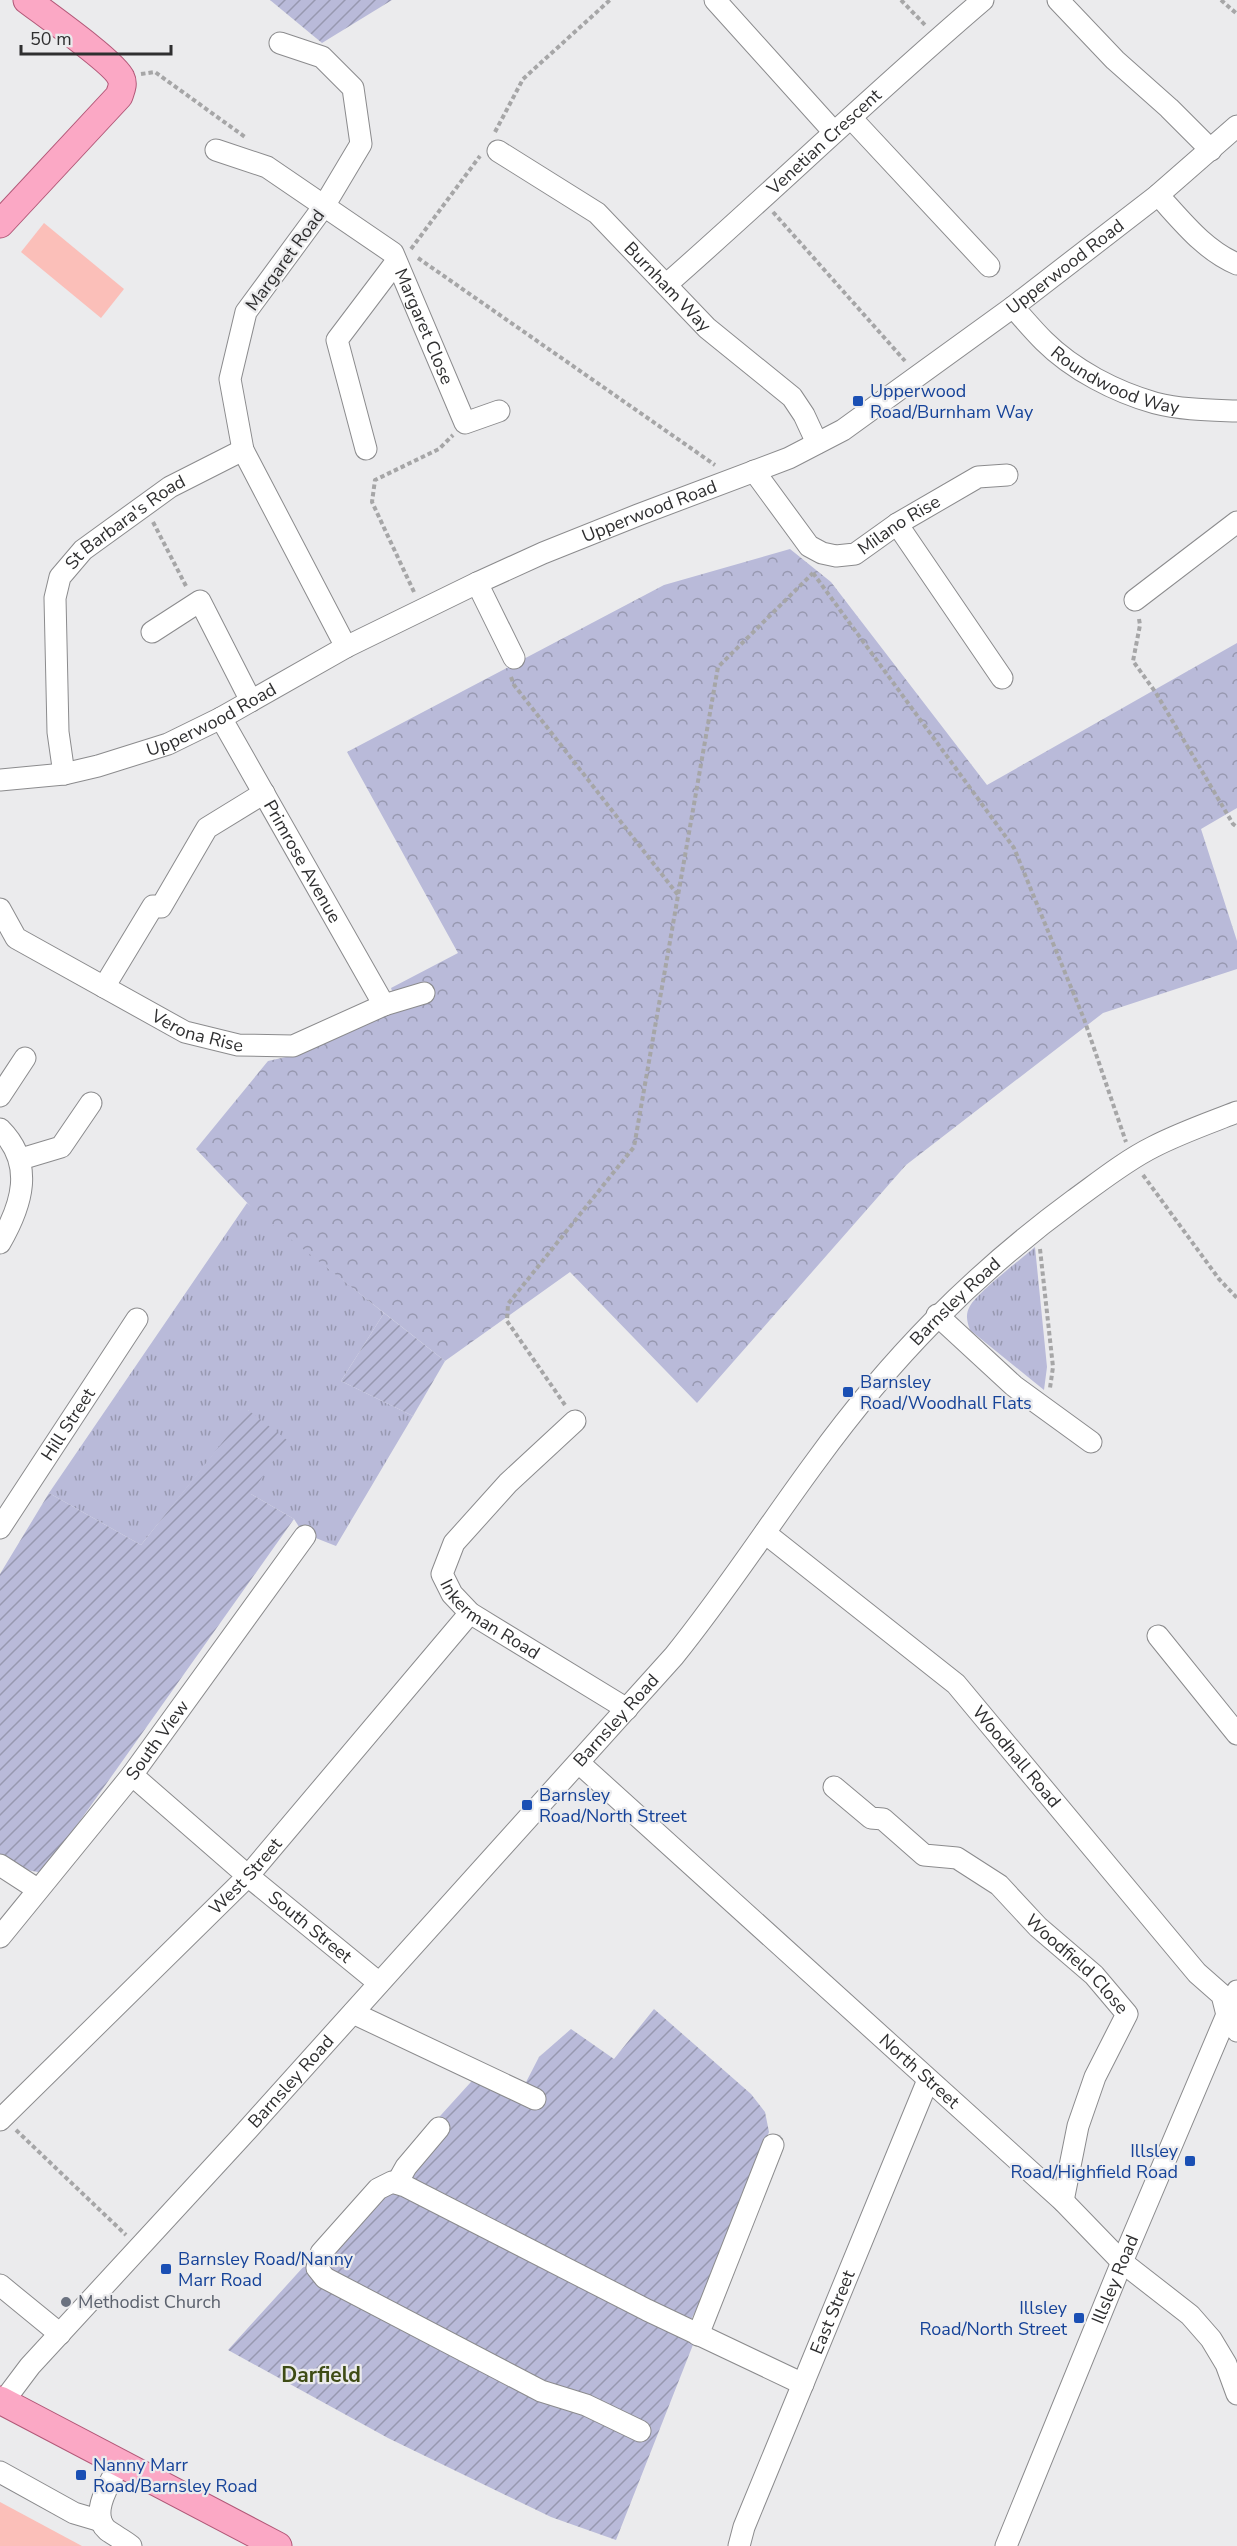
<svg xmlns="http://www.w3.org/2000/svg" width="1237" height="2546" font-family="'Nunito Sans',sans-serif">
  <style>
    .grass { fill: url(#grass-tufts) }
    .park { fill: url(#park-crowns) }
    .garden { fill: url(#garden-furrows) }
    .building { fill: #fbbfb9 }
    .lines { fill: none; stroke-linecap: round; stroke-linejoin: round }
    .minor-casing { stroke: #8b8b8d; stroke-width: 23 }
    .major-casing { stroke: #b25878; stroke-width: 29 }
    .path { stroke: #a6a6a7; stroke-width: 4; stroke-dasharray: 4.5 3; stroke-linecap: butt }
    .minor { stroke: #fff; stroke-width: 21 }
    .major { stroke: #fba8c5; stroke-width: 27 }
    .transit-dot { fill: #1a4fb4; stroke: #ebebed; stroke-width: 2 }
    .worship-dot { fill: #6b7280; stroke: #ebebed; stroke-width: 2 }
    .labels { text-anchor: middle; dominant-baseline: central; stroke-width: 4.5; stroke-linejoin: round; paint-order: stroke }
    .street-label { font-size: 18px; fill: #2f2f30; stroke: #ebebed }
    .transit-label { font-size: 18px; fill: #164399; stroke: #ebebed; text-anchor: start }
    .worship-label { font-size: 18px; fill: #5b616d; stroke: #ebebed; text-anchor: start }
    .quarter-label { font-size: 21px; font-weight: bold; fill: #3e4c15; stroke: #ebebed }
  </style>
  <defs>
    <pattern id="grass-tufts" width="24" height="20" patternUnits="userSpaceOnUse" patternTransform="scale(1.5)"><rect width="24" height="20" fill="#b9bad9"/><path d="M3 7l-1-3M5 7V3M7 7l1-3M15 17l-1-3M17 17v-4M19 17l1-3" fill="none" stroke="#9798b0"/></pattern>
    <pattern id="park-crowns" width="20" height="18" patternUnits="userSpaceOnUse" patternTransform="scale(1.5)"><rect width="20" height="18" fill="#b9bad9"/><path d="M2 6a3 3 0 1 1 6 0M12 15a3 3 0 1 1 6 0" fill="none" stroke="#9798b0"/></pattern>
    <pattern id="garden-furrows" width="10" height="10" patternUnits="userSpaceOnUse" patternTransform="scale(1.5)"><rect width="10" height="10" fill="#b9bad9"/><path d="M-1 1l2-2M0 10L10 0M9 11l2-2" fill="none" stroke="#9798b0"/></pattern>
  </defs>
  <rect width="100%" height="100%" fill="#ebebed"/>
  <!-- grass -->
  <g class="grass">
    <path d="M247 1203 384 1313 341 1381 413 1416 336 1546 303 1533 294 1519 251 1494 249 1410 141 1545 49 1493Z"/>
    <path d="M1035 1247 1047 1367 1044 1390 970 1330C967 1322 965 1314 970 1306 978 1292 1020 1260 1035 1247Z"/>
  </g>
  <!-- park -->
  <path class="park" d="M790 549 831 582 987 785 1237 643V808L1201 829 1237 941V969L1103 1013 906 1165 697 1403 570 1272 445 1361 255 1211 196 1149 268 1061 304 1053 396 1002 391 988 458 953 347 752 664 585Z"/>
  <!-- garden -->
  <g class="garden">
    <path d="M270 0H392L322 43Z"/>
    <path d="M384 1313 445 1361 413 1416 341 1381Z"/>
    <path d="M248 1410 287 1440 251 1494 294 1519 43 1873 0 1865V1574L49 1493 141 1545Z"/>
    <path d="M654 2009 751 2094 765 2112 769 2132 699 2305 689 2323 700 2327 616 2540 551 2517 388 2438 228 2350 480 2072 523 2088 539 2057 571 2029 614 2059Z"/>
  </g>
  <!-- building -->
  <g class="building">
    <path d="M44 223 124 289 101 318 21 252Z"/>
    <path d="M0 2502 82 2546H0Z"/>
  </g>
  <g class="lines">
    <!-- minor casing -->
    <g class="minor-casing">
      <g id="minor">
        <path d="M715 0 833 131"/>
        <path d="M1058 0 1115 60 1169 108 1211 150"/>
        <path d="M280 43 322 57 353 88 361 144 324 206 246 312 230 379 243 450 346 647"/>
        <path d="M851 118 989 266"/>
        <path id="s1" d="M216 150 267 167 393 253 465 423 499 411"/>
        <path id="s2" d="M498 151 597 213 707 328 792 397 804 415 817 443"/>
        <path d="M1158 195C1182 221 1204 250 1237 264"/>
        <path id="s3" d="M667 284C773 191 875 92 983 0"/>
        <path id="s4" d="M1013 307C1023 318 1033 330 1044 341 1073 370 1116 392 1155 403 1182 410 1210 410 1237 411"/>
        <path d="M366 449 337 340 396 262"/>
        <path id="s5" d="M754 471 809 546 822 553 836 556 855 554 897 524 978 477 1007 475"/>
        <path d="M897 524 1002 678"/>
        <path d="M477 583 514 658"/>
        <path d="M1135 600 1237 522"/>
        <path d="M152 632 200 601 251 701"/>
        <path id="s6" d="M221 718 384 1005"/>
        <path id="s7" d="M64 774 58 732 55 598 60 577 83 550 170 487 243 450"/>
        <path id="s8" d="M0 780 64 774 98 766 168 744 221 718 346 647 477 583 543 553 638 515 789 458 843 430 1013 307 1158 195 1237 126"/>
        <path id="s9" d="M0 909 16 938 185 1032 238 1045 293 1046 384 1005 424 993"/>
        <path d="M104 987 153 906 161 907 207 828 264 793"/>
        <path d="M0 1096 25 1058"/>
        <path d="M0 1129C35 1164 22 1205 0 1243"/>
        <path d="M21 1159 61 1147 91 1103"/>
        <path d="M937 1315 1014 1386 1091 1442"/>
        <path id="s10" d="M575 1421 508 1483 454 1543 442 1574 452 1594 470 1613 627 1709"/>
        <path id="s11" d="M0 1528 137 1319"/>
        <path id="s12" d="M765 1533 956 1684 1197 1973 1222 1995 1227 2015 1237 2031"/>
        <path d="M1158 1636 1237 1734"/>
        <path id="s13" d="M579 1763 1063 2201 1122 2262 1190 2315 1211 2339 1226 2364 1237 2394"/>
        <path id="s14" d="M132 1775 248 1876 379 1983"/>
        <path id="s15" d="M834 1787 871 1818 883 1819 924 1855 957 1858 999 1885 1038 1927 1094 1975 1127 2014 1095 2077 1078 2126 1063 2201"/>
        <path d="M0 1865 37 1889"/>
        <path id="s16" d="M0 1937 132 1775 305 1536"/>
        <path d="M353 2013 535 2099"/>
        <path id="s17" d="M0 2120 248 1876 470 1613"/>
        <path d="M397 2183 406 2167 439 2128"/>
        <path d="M0 2285 60 2334"/>
        <path d="M698 2335 773 2145"/>
        <path id="s18" d="M0 2402H3L30 2366 240 2138 674 1656C725 1593 768 1526 816 1461 890 1359 972 1275 1074 1200 1099 1182 1125 1161 1153 1147 1180 1133 1209 1123 1237 1112"/>
        <path d="M640 2431 586 2405 541 2391 325 2278 317 2268 321 2253 378 2189 392 2182 405 2186 647 2310 803 2384"/>
        <path d="M120 2463C112 2480 88 2513 107 2530 115 2536 124 2540 131 2546"/>
        <path d="M0 2472 74 2513 101 2521"/>
        <path id="s19" d="M739 2546 744 2527 928 2080"/>
        <path id="s20" d="M1006 2546 1122 2262 1237 1991"/>
      </g>
    </g>
    <!-- major casing -->
    <g class="major-casing">
      <g id="major">
        <path d="M0 224 119 96C121 90 124 84 121 78 115 63 44 13 27 0"/>
        <path d="M0 2400 278 2546"/>
      </g>
    </g>
    <!-- path -->
    <g class="path">
      <path d="M901 0 925 25"/>
      <path d="M1221 0 1237 14"/>
      <path d="M141 74 155 72 245 137"/>
      <path d="M495 132 523 79 610 0"/>
      <path d="M773 212 905 361"/>
      <path d="M411 249 480 156"/>
      <path d="M418 258 715 465"/>
      <path d="M153 522 187 588"/>
      <path d="M813 573 1014 848 1084 1019 1126 1142"/>
      <path d="M414 592 372 502 375 480 439 449 453 435"/>
      <path d="M1139 619 1140 625 1133 661 1156 693 1233 824 1237 827"/>
      <path d="M511 677 514 685 678 895"/>
      <path d="M1143 1175 1219 1279 1237 1298"/>
      <path d="M1040 1249 1053 1367 1050 1388"/>
      <path d="M565 1405 507 1321 508 1304 634 1147 718 667 813 573"/>
      <path d="M16 2130 126 2235"/>
    </g>
    <!-- minor -->
    <use href="#minor" class="minor"/>
    <!-- major -->
    <use href="#major" class="major"/>
  </g>
  <!-- markers -->
  <g class="transit-dot">
    <rect x="852" y="395" width="12" height="12" rx="3"/>
    <rect x="842" y="1386" width="12" height="12" rx="3"/>
    <rect x="521" y="1799" width="12" height="12" rx="3"/>
    <rect x="1184" y="2155" width="12" height="12" rx="3"/>
    <rect x="160" y="2263" width="12" height="12" rx="3"/>
    <rect x="1073" y="2312" width="12" height="12" rx="3"/>
    <rect x="75" y="2469" width="12" height="12" rx="3"/>
  </g>
  <circle class="worship-dot" cx="66" cy="2302" r="6"/>
  <g class="labels">
    <!-- street labels -->
    <g class="street-label">
      <text stroke="none"><textPath href="#s3" startOffset="212">Venetian Crescent</textPath></text>
      <text transform="translate(285 260) rotate(-54)">Margaret Road</text>
      <text stroke="none"><textPath href="#s8" startOffset="1194">Upperwood Road</textPath></text>
      <text stroke="none"><textPath href="#s2" startOffset="219">Burnham Way</textPath></text>
      <text stroke="none"><textPath href="#s1" startOffset="286">Margaret Close</textPath></text>
      <text stroke="none"><textPath href="#s4" startOffset="129">Roundwood Way</textPath></text>
      <text stroke="none"><textPath href="#s8" startOffset="708">Upperwood Road</textPath></text>
      <text stroke="none"><textPath href="#s7" startOffset="284">St Barbara's Road</textPath></text>
      <text stroke="none"><textPath href="#s5" startOffset="194">Milano Rise</textPath></text>
      <text stroke="none"><textPath href="#s8" startOffset="222">Upperwood Road</textPath></text>
      <text stroke="none"><textPath href="#s6" startOffset="165">Primrose Avenue</textPath></text>
      <text stroke="none"><textPath href="#s9" startOffset="238">Verona Rise</textPath></text>
      <text stroke="none"><textPath href="#s18" startOffset="1460">Barnsley Road</textPath></text>
      <text stroke="none"><textPath href="#s11" startOffset="124">Hill Street</textPath></text>
      <text stroke="none"><textPath href="#s10" startOffset="273">Inkerman Road</textPath></text>
      <text stroke="none"><textPath href="#s18" startOffset="920">Barnsley Road</textPath></text>
      <text stroke="none"><textPath href="#s16" startOffset="252">South View</textPath></text>
      <text stroke="none"><textPath href="#s12" startOffset="338">Woodhall Road</textPath></text>
      <text stroke="none"><textPath href="#s17" startOffset="346">West Street</textPath></text>
      <text stroke="none"><textPath href="#s14" startOffset="234">South Street</textPath></text>
      <text stroke="none"><textPath href="#s15" startOffset="309">Woodfield Close</textPath></text>
      <text stroke="none"><textPath href="#s13" startOffset="459">North Street</textPath></text>
      <text stroke="none"><textPath href="#s18" startOffset="434">Barnsley Road</textPath></text>
      <text stroke="none"><textPath href="#s20" startOffset="288">Illsley Road</textPath></text>
      <text stroke="none"><textPath href="#s19" startOffset="252">East Street</textPath></text>
    </g>
    <!-- transit labels -->
    <g class="transit-label">
      <text x="870" y="391">Upperwood<tspan x="870" dy="21">Road/Burnham Way</tspan></text>
      <text x="860" y="1382">Barnsley<tspan x="860" dy="21">Road/Woodhall Flats</tspan></text>
      <text x="539" y="1795">Barnsley<tspan x="539" dy="21">Road/North Street</tspan></text>
      <text x="1178" y="2151" text-anchor="end">Illsley<tspan x="1178" dy="21">Road/Highfield Road</tspan></text>
      <text x="178" y="2259">Barnsley Road/Nanny<tspan x="178" dy="21">Marr Road</tspan></text>
      <text x="1067" y="2308" text-anchor="end">Illsley<tspan x="1067" dy="21">Road/North Street</tspan></text>
      <text x="93" y="2465">Nanny Marr<tspan x="93" dy="21">Road/Barnsley Road</tspan></text>
    </g>
    <!-- worship labels -->
    <g class="worship-label">
      <text x="78" y="2302">Methodist Church</text>
    </g>
    <!-- quarter labels -->
    <g class="quarter-label">
      <text x="321" y="2375">Darfield</text>
    </g>
  </g>
  <!-- scale -->
  <path d="M21 45v9h150v-9" fill="none" stroke="#2f2f30" stroke-width="3"/>
  <text x="30" y="45" font-size="18" fill="#2f2f30" stroke="#ebebed" stroke-width="4.5" paint-order="stroke">50 m</text>
</svg>
